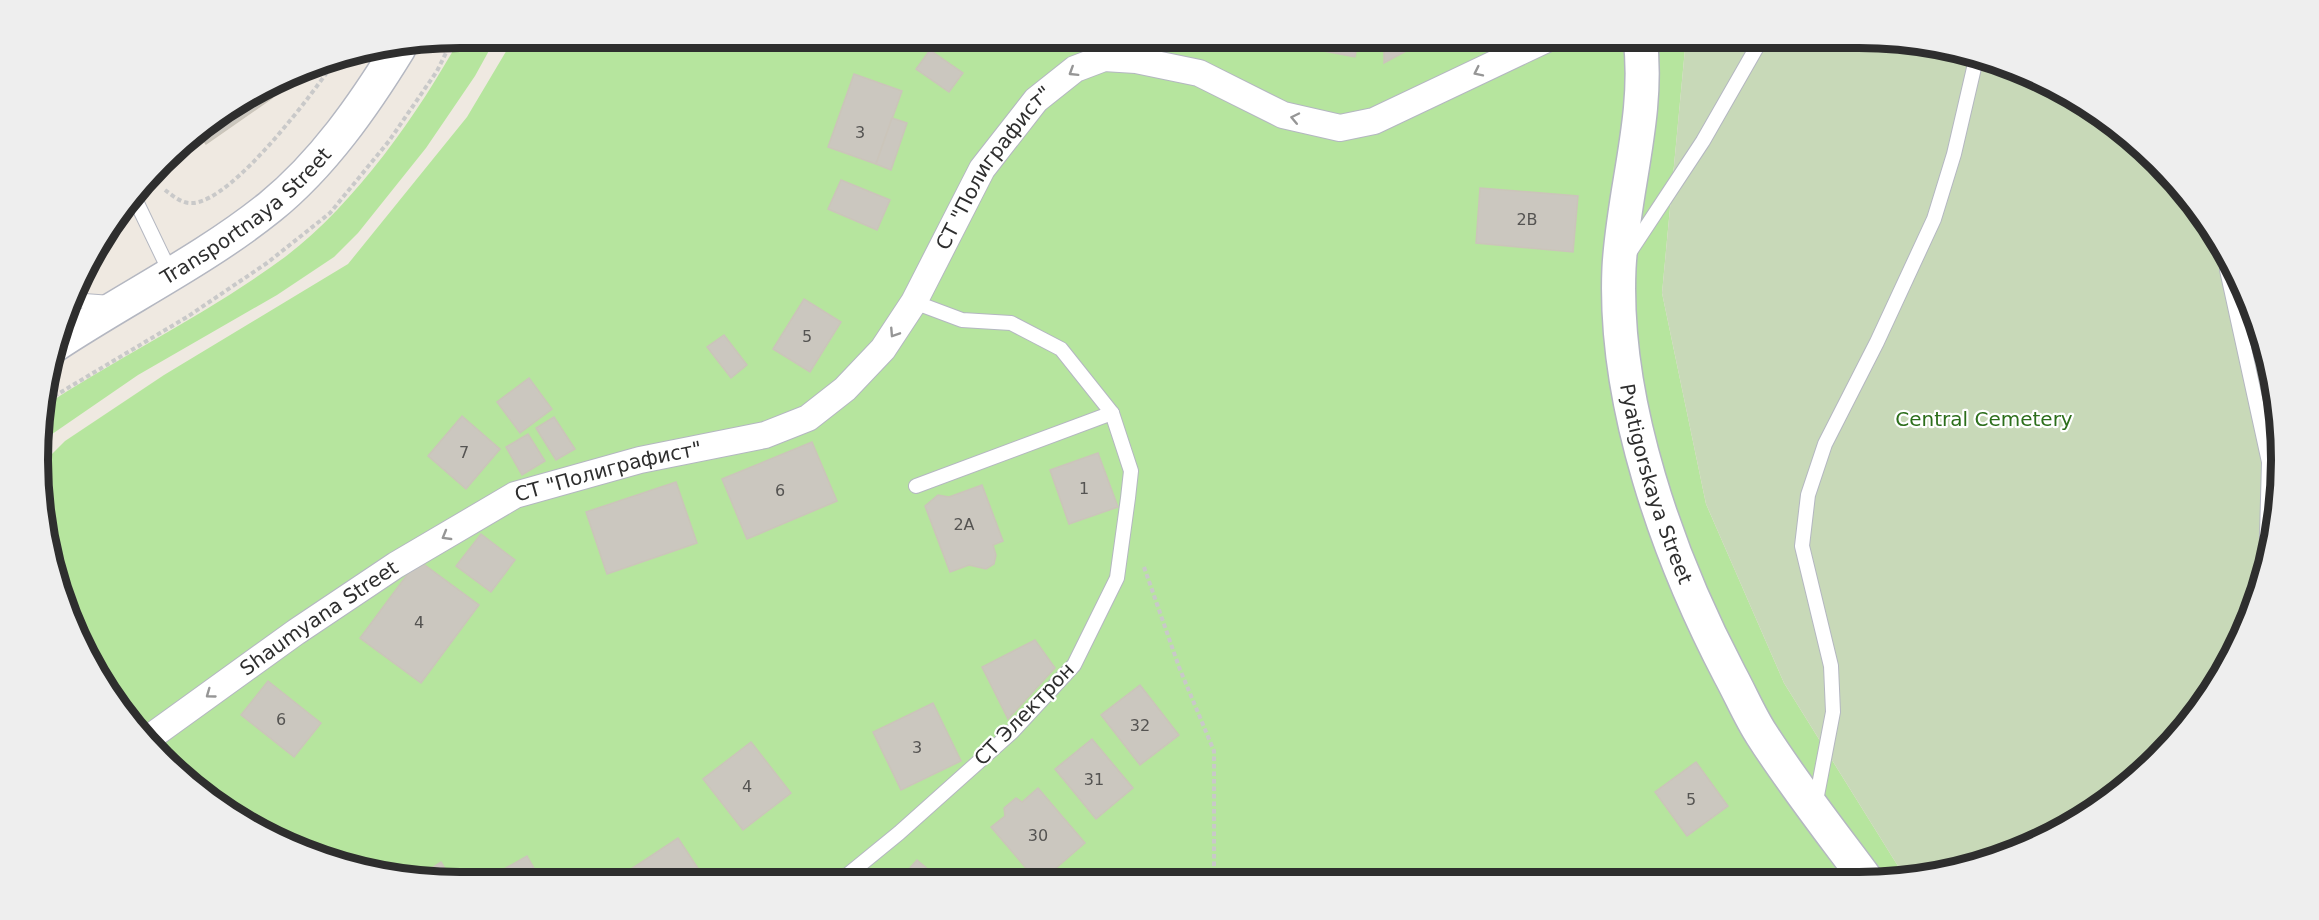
<svg xmlns="http://www.w3.org/2000/svg" width="2319" height="920" font-family="'DejaVu Sans',sans-serif">
  <style>
    .green { fill: #b6e59e }
    .cemetery { fill: #c8d9b8 }
    .building { fill: #cbc7bf; stroke: #cbc5ba; stroke-width: 1.5 }
    .lines { fill: none; stroke-linecap: round; stroke-linejoin: round }
    .service-casing { stroke: #b4b7c1; stroke-width: 16 }
    .minor-casing { stroke: #b4b7c1; stroke-width: 28 }
    .tertiary-casing { stroke: #b4b7c1; stroke-width: 36 }
    .secondary-casing { stroke: #b4b7c1; stroke-width: 36 }
    .path { stroke: #c9c9c9; stroke-width: 4; stroke-dasharray: 4.5 3; stroke-linecap: butt }
    .service { stroke: #fff; stroke-width: 14 }
    .minor { stroke: #fff; stroke-width: 26 }
    .tertiary { stroke: #fff; stroke-width: 33 }
    .secondary { stroke: #fff; stroke-width: 33 }
    .oneway { stroke: #969696 }
    .labels { text-anchor: middle; dominant-baseline: central; stroke-width: 4.5; stroke-linejoin: round; paint-order: stroke }
    .number-label { font-size: 16px; fill: #555452 }
    .street-label { font-size: 20px; fill: #2e2e2e; stroke: #fff }
    .park-label { font-size: 20px; fill: #2c6e1b; stroke: #fff }
    .rim { fill: none; stroke: #2e2e2e; stroke-width: 8 }
  </style>
  <rect width="100%" height="100%" fill="#efe9e1"/>
  <!-- green -->
  <g class="green">
    <path d="M460 38H496L475 76 426 148 358 233 334 257 277 295 138 375 42 441 41 408C121 355 208 314 285 257 354 205 419 113 460 38Z"/>
    <path d="M514 38H1686L1662 293 1706 504 1784 683 1906 879 460 882 350 868 273 839 203 795 109 694 70 622 46 543 43 463 65 441 164 375 348 264 467 117Z"/>
  </g>
  <!-- cemetery -->
  <path class="cemetery" d="M1686 38H1859L1969 52 2046 81 2116 125 2177 182 2225 249 2259 325 2278 405 2281 488 2267 570 2210 694 2138 777 2046 839 1914 879H1906L1784 683 1706 504 1662 293Z"/>
  <!-- building -->
  <g class="building">
    <path d="M1293 38H1344L1358 42 1355 57 1291 45Z"/>
    <path d="M1384 38H1430L1384 63Z"/>
    <path d="M930 50 963 73 949 92 916 69Z"/>
    <path d="M854 74 902 91 876 164 828 147Z"/>
    <path d="M288 76 272 98 206 144 197 131 249 94Z"/>
    <path d="M892 118 907 123 891 170 876 164Z"/>
    <path d="M841 180 890 200 877 230 828 209Z"/>
    <path d="M1480 188 1578 196 1573 252 1476 243Z"/>
    <path d="M804 299 841 322 810 372 773 349Z"/>
    <path d="M724 335 747 365 731 378 707 347Z"/>
    <path d="M529 378 552 409 520 433 497 402Z"/>
    <path d="M462 416 500 449 466 489 428 456Z"/>
    <path d="M554 417 575 449 556 460 536 428Z"/>
    <path d="M528 434 545 461 522 475 506 447Z"/>
    <path d="M812 442 837 501 747 539 722 479Z"/>
    <path d="M1098 453 1118 507 1069 524 1050 470Z"/>
    <path d="M676 482 697 543 607 574 586 512Z"/>
    <path d="M982 485 1003 541 993 545 996 555 994 564 986 569 969 565 950 572 925 506 938 495 949 497Z"/>
    <path d="M481 534 515 560 491 592 456 566Z"/>
    <path d="M418 560 479 605 421 683 360 638Z"/>
    <path d="M1035 640 1055 668 1008 719 982 667Z"/>
    <path d="M268 681 321 723 294 757 241 715Z"/>
    <path d="M1140 685 1179 735 1140 765 1101 715Z"/>
    <path d="M933 703 961 761 901 790 873 732Z"/>
    <path d="M1092 739 1133 788 1096 819 1055 769Z"/>
    <path d="M751 742 791 793 743 830 703 779Z"/>
    <path d="M1696 762 1728 806 1687 836 1655 792Z"/>
    <path d="M1038 788 1085 843 1041 881H1037L991 827 1005 816 1004 808 1016 798 1022 802Z"/>
    <path d="M678 838 707 882H622L619 877Z"/>
    <path d="M527 856 542 882H481Z"/>
    <path d="M917 860 942 881H898Z"/>
    <path d="M441 862 453 882 418 877Z"/>
  </g>
  <g class="lines">
    <!-- service casing -->
    <g class="service-casing">
      <g id="service">
        <path d="M135 199 171 274"/>
        <path d="M1629 253 1703 141 1762 38"/>
        <path d="M2228 255 2227 270 2269 462 2266 572"/>
        <path d="M71 300 111 303"/>
        <path d="M2269 462 2279 440"/>
        <path d="M916 486 1112 413"/>
        <path d="M1815 806 1833 712 1831 666 1802 546 1808 495 1825 444 1877 342 1934 219 1954 154 1977 55"/>
        <path d="M839 882 899 833 1012 732 1074 665 1117 578 1128 498 1131 471 1112 413 1061 349 1011 323 962 320 914 302"/>
      </g>
    </g>
    <!-- minor casing -->
    <g class="minor-casing">
      <g id="minor">
        <path id="s1" d="M149 738 296 632 396 565 515 495 640 460 765 435 808 418 845 389 883 349 914 302 982 169 1036 100 1075 69 1104 58 1136 60 1199 73 1283 115 1340 128 1374 121 1549 38"/>
      </g>
    </g>
    <!-- tertiary casing -->
    <g class="tertiary-casing">
      <g id="tertiary">
        <path id="s2" d="M1640 38C1650 114 1623 191 1619 268 1613 403 1668 557 1730 675 1741 695 1750 717 1762 735 1794 785 1831 832 1866 879"/>
      </g>
    </g>
    <!-- secondary casing -->
    <g class="secondary-casing">
      <g id="secondary">
        <path id="s3" d="M55 345C126 298 204 260 270 207 323 164 364 105 399 48"/>
      </g>
    </g>
    <!-- path -->
    <g class="path">
      <path d="M165 190C173 196 182 204 193 203 234 200 314 92 337 58"/>
      <path d="M41 404 187 317 267 263 330 213 389 141 437 71 453 39"/>
      <path d="M1144 567 1179 667 1214 751V881"/>
    </g>
    <!-- service -->
    <use href="#service" class="service"/>
    <!-- minor -->
    <use href="#minor" class="minor"/>
    <!-- tertiary -->
    <use href="#tertiary" class="tertiary"/>
    <!-- secondary -->
    <use href="#secondary" class="secondary"/>
  </g>
  <!-- one-way arrows -->
  <defs><path id="oneway-chevron" d="M-2-3.5L2.5 0L-2 3.5" fill="none" stroke-width="1.6" stroke-linecap="round" stroke-linejoin="round" transform="scale(1.5)"/></defs>
  <g class="oneway">
    <use href="#oneway-chevron" transform="translate(1073 72) rotate(148)"/>
    <use href="#oneway-chevron" transform="translate(1478 72) rotate(154)"/>
    <use href="#oneway-chevron" transform="translate(1295 118) rotate(-168)"/>
    <use href="#oneway-chevron" transform="translate(894 333) rotate(123)"/>
    <use href="#oneway-chevron" transform="translate(446 536) rotate(150)"/>
    <use href="#oneway-chevron" transform="translate(210 694) rotate(144)"/>
  </g>
  <g class="labels">
    <!-- number labels -->
    <g class="number-label">
      <text x="860" y="132">3</text>
      <text x="1527" y="219">2В</text>
      <text x="807" y="336">5</text>
      <text x="464" y="452">7</text>
      <text x="1084" y="488">1</text>
      <text x="780" y="490">6</text>
      <text x="964" y="524">2А</text>
      <text x="419" y="622">4</text>
      <text x="281" y="719">6</text>
      <text x="1140" y="725">32</text>
      <text x="917" y="747">3</text>
      <text x="1094" y="779">31</text>
      <text x="747" y="786">4</text>
      <text x="1691" y="799">5</text>
      <text x="1038" y="835">30</text>
    </g>
    <!-- street labels -->
    <g class="street-label">
      <text stroke="none"><textPath href="#s1" startOffset="1058">СТ "Полиграфист"</textPath></text>
      <text stroke="none"><textPath href="#s3" startOffset="231">Transportnaya Street</textPath></text>
      <text stroke="none"><textPath href="#s1" startOffset="536">СТ "Полиграфист"</textPath></text>
      <text stroke="none"><textPath href="#s2" startOffset="452">Pyatigorskaya Street</textPath></text>
      <text stroke="none"><textPath href="#s1" startOffset="208">Shaumyana Street</textPath></text>
      <text transform="translate(1024 714) rotate(-46)">СТ Электрон</text>
    </g>
    <!-- park labels -->
    <g class="park-label">
      <text x="1984" y="419">Central Cemetery</text>
    </g>
  </g>
  <!-- crop -->
  <path d="M0 0H2319V920H0ZM460 48H1859A412 412 0 0 1 2271 460V460A412 412 0 0 1 1859 872H460A412 412 0 0 1 48 460V460A412 412 0 0 1 460 48Z" fill="#eee" fill-rule="evenodd"/>
  <path class="rim" d="M460 48H1859A412 412 0 0 1 2271 460V460A412 412 0 0 1 1859 872H460A412 412 0 0 1 48 460V460A412 412 0 0 1 460 48Z"/>
</svg>
